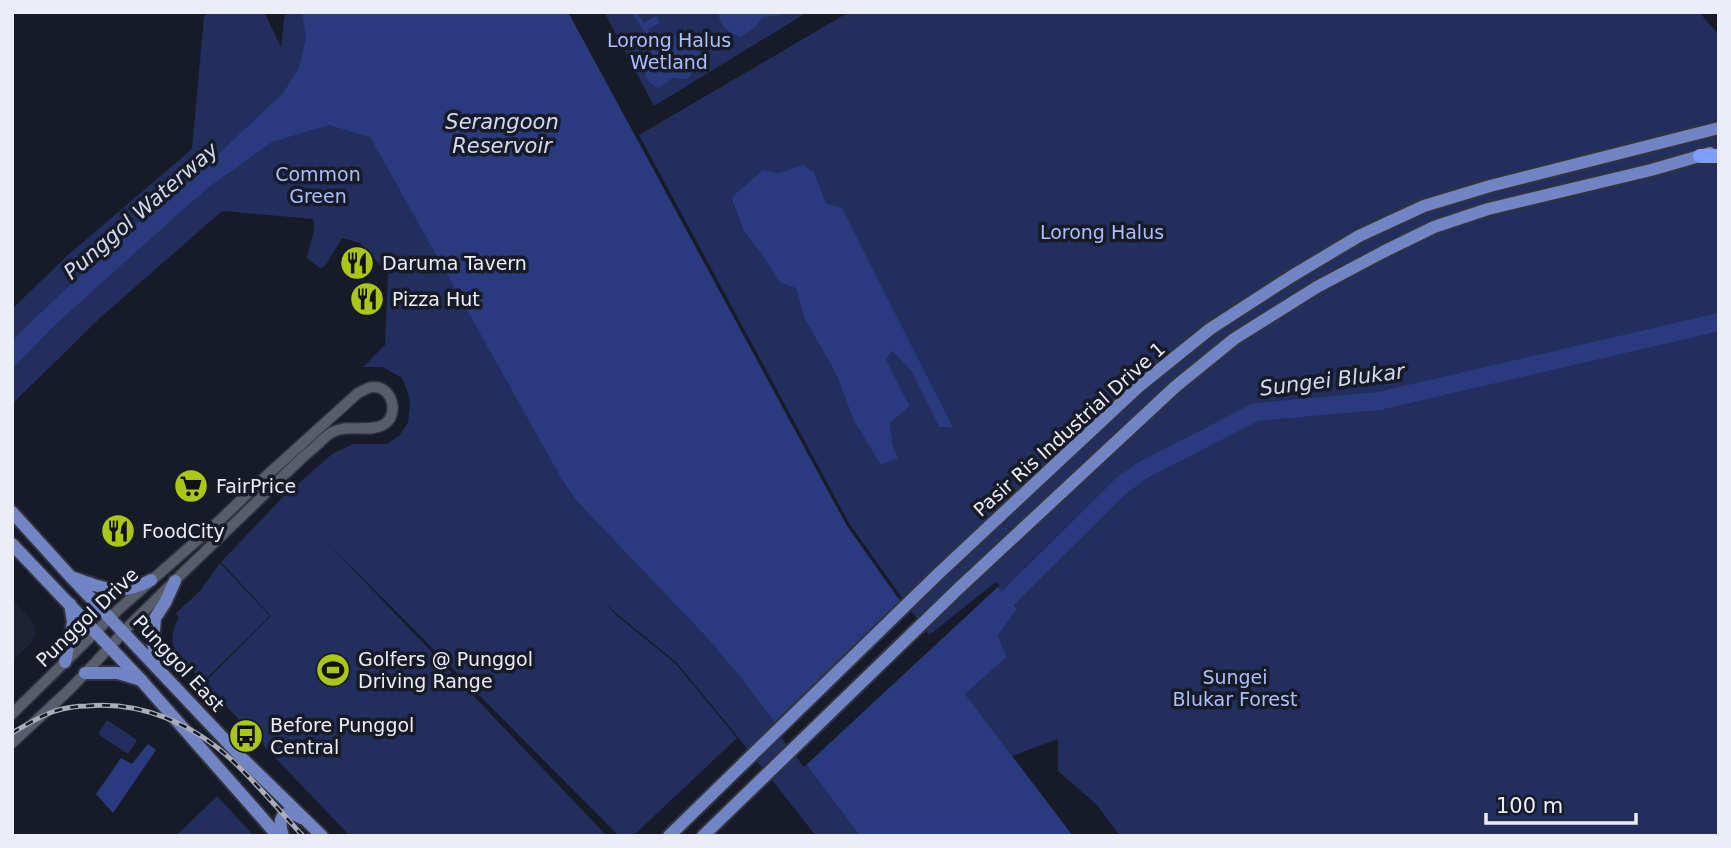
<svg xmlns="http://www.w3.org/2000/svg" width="1731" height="848" font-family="'DejaVu Sans',sans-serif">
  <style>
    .built { fill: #1d2334 }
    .green { fill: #212e5e; fill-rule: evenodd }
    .water { fill: #293a7e }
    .pier { fill: #171b27 }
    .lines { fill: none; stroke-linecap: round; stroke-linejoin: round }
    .river { stroke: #293a7e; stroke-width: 18 }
    .minor-casing { stroke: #32343d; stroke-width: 13 }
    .major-casing { stroke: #32343d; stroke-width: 16 }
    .highway-casing { stroke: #32343d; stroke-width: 18 }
    .minor { stroke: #585d6b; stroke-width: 10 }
    .major { stroke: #7184c3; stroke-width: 12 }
    .highway { stroke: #819efe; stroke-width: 14 }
    .rail-casing { stroke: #aaaeb7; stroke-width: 5 }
    .rail { stroke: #171b27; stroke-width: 2.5; stroke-dasharray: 8; stroke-linecap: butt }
    .labels { text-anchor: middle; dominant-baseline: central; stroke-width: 7; stroke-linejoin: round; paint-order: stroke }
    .park-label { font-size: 19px; fill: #abbffc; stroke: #171b27 }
    .poi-label { font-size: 19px; fill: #ebeef6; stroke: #171b27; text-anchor: start }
    .street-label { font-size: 19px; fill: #ebeef6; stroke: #171b27 }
    .water-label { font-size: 21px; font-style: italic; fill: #d3daef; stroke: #171b27 }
  </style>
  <rect width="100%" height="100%" fill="#171b27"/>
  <!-- built -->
  <path class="built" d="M12 599 32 620 36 633 32 642 12 661Z"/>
  <!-- green -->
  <g class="green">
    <path d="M206 12H264L281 47 285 12H304L382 158 563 482 575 499 709 640 745 683 860 836H816L738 737 676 662 617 614 604 601 616 615 675 663 737 738 633 836H619L323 538 607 836H350L204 683 271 616 221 562 283 497 332 454 353 444H387L400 435 408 422 410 405 408 393 402 378 383 367H363L385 345 388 274 360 243 342 238 325 266 320 268 307 258C309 243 317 232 313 219L222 211 101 317 12 404V309L68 255 192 149 204 17Z"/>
    <path d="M604 12H808L654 106Z"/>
    <path d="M849 12H1699L1719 35V836H1120L1097 805 1058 771V739L1012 756 965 694 1007 657 998 636 1017 609 997 586 998 585 996 582 929 636 849 523 639 135ZM763 171 779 173 814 172 826 203 953 428 939 427 911 371 892 351 886 360 910 406 890 423 893 447 853 419 836 374 804 318 796 288 761 253 744 232 731 199Z"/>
    <path d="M220 563 270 616 203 682C184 662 161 647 179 618L176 613 200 591Z"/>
    <path d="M107 720 137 740 128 754 98 734Z"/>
    <path d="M217 796 254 836H176Z"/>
  </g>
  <!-- water -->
  <g class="water">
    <path d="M302 12H568L847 526 928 640 997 586 1017 609 998 636 1007 657 965 694 1073 836H860L745 683 709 640 589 514 575 499 563 482 370 137 329 125 272 142 209 187 177 215 56 324 12 369V340L121 237 208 164 283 93 299 68 306 37Z"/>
    <path d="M631 12H637L643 23 656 16 660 23 648 29 658 51 673 44 670 37 681 31 698 46 702 58 696 69 687 79 673 78 658 88 650 83 645 76 651 47 645 32Z"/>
    <path d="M718 12H784L781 15 763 17 755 27 740 37C729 34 719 24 718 12Z"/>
    <path d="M803 165 814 172 826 203 842 208 953 428 939 427 911 371 892 351 886 360 910 406 890 423 893 447 898 458 881 465 853 419 836 374 804 318 796 288 781 283 761 253 744 232 731 198 763 170 779 173Z"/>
    <path d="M148 744 156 750 113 813 96 794 121 758 132 764Z"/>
  </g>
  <!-- pier -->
  <path class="pier" d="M997 583 1000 585 804 767 774 728 904 602 929 635 994 584Z"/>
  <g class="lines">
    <!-- river -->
    <path class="river" d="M1007 599 1122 485 1145 469 1256 412 1379 401 1719 322"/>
    <!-- minor casing -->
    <g class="minor-casing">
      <path id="minor" d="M12 714 119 609 218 522 264 478 358 393C363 391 368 387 373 387 393 386 400 416 383 425 368 433 348 423 331 433 324 437 318 445 311 450 287 471 265 494 242 516 205 551 168 587 132 623 111 645 91 668 70 689 51 707 31 725 12 743"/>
    </g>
    <!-- major casing -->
    <g class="major-casing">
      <g id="major">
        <path d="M12 512 70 576 244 760 322 836"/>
        <path d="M12 544 141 680 278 836"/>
        <path d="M74 578C106 589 119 597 151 580"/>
        <path d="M65 662 73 622 70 604"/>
        <path d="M157 666 153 643 155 618 165 603 175 581"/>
        <path d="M85 673H118L141 680"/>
        <path d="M283 836C277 818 283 807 301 818"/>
        <path d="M669 836 937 575 1138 387 1210 329 1292 276 1359 236 1424 206 1490 186 1719 128"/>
        <path d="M703 836 958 589 1175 387 1234 339 1317 287 1383 252 1434 227 1488 209 1651 170 1710 153"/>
      </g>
    </g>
    <!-- highway casing -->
    <g class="highway-casing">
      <path id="highway" d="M1700 156H1719"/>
    </g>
    <!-- minor -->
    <use href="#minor" class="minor"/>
    <!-- major -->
    <use href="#major" class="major"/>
    <!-- highway -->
    <use href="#highway" class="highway"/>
    <!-- rail casing -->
    <g class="rail-casing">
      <path id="rail" d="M12 733C26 725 40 716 55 711 65 708 76 706 87 706 142 701 193 724 233 761 257 784 280 811 303 836"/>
    </g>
    <!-- rail -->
    <use href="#rail" class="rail"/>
  </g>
  <!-- icons -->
  <defs>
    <g id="restaurant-disc" transform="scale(1.75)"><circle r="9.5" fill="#aac718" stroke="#171b27"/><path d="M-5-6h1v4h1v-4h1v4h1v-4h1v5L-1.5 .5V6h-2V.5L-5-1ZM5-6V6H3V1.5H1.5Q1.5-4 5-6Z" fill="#111"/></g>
    <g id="supermarket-disc" transform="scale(1.75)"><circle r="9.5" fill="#aac718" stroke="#171b27"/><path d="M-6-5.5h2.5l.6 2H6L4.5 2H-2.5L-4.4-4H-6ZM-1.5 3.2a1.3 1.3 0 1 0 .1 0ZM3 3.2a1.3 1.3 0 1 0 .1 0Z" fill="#111"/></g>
    <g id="stadium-disc" transform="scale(1.75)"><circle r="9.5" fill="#aac718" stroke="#171b27"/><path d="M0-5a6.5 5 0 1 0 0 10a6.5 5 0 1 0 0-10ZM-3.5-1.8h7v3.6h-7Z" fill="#111"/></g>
    <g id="bus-disc" transform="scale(1.75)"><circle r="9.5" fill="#aac718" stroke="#171b27"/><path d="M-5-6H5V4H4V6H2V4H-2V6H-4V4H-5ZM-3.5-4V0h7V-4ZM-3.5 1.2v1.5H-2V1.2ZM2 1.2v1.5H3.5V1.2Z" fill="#111"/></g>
  </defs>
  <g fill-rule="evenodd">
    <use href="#restaurant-disc" x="357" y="263"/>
    <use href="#restaurant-disc" x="367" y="299"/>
    <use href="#supermarket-disc" x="191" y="486"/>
    <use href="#restaurant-disc" x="118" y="531"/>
    <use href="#stadium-disc" x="333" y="670"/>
    <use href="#bus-disc" x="246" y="736"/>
  </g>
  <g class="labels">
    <!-- park labels -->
    <g class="park-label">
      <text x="669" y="40">Lorong Halus<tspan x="669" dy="22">Wetland</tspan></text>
      <text x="318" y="174">Common<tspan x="318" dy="22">Green</tspan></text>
      <text x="1102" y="232">Lorong Halus</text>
      <text x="1235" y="677">Sungei<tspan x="1235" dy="22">Blukar Forest</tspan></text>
    </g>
    <!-- poi labels -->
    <g class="poi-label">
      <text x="382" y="263">Daruma Tavern</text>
      <text x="392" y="299">Pizza Hut</text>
      <text x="216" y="486">FairPrice</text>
      <text x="142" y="531">FoodCity</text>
      <text x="358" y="659">Golfers @ Punggol<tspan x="358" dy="22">Driving Range</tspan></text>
      <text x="270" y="725">Before Punggol<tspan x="270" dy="22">Central</tspan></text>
    </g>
    <!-- street labels -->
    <g class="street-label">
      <text transform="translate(1069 429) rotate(-42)">Pasir Ris Industrial Drive 1</text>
      <text transform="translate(87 617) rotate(-44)">Punggol Drive</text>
      <text transform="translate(179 663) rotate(47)">Punggol East</text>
    </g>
    <!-- water labels -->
    <g class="water-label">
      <text x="502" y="122">Serangoon<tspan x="502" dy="24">Reservoir</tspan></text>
      <text transform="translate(141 211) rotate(-41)">Punggol Waterway</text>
      <text transform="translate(1332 380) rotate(-7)">Sungei Blukar</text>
    </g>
  </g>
  <!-- border -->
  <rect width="1731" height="848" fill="none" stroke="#ebeef6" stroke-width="28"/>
  <!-- scale -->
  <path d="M1486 813v10h150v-10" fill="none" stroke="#ebeef6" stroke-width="3.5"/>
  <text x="1496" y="813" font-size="21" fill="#ebeef6" stroke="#171b27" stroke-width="5" paint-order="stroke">100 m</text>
</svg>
